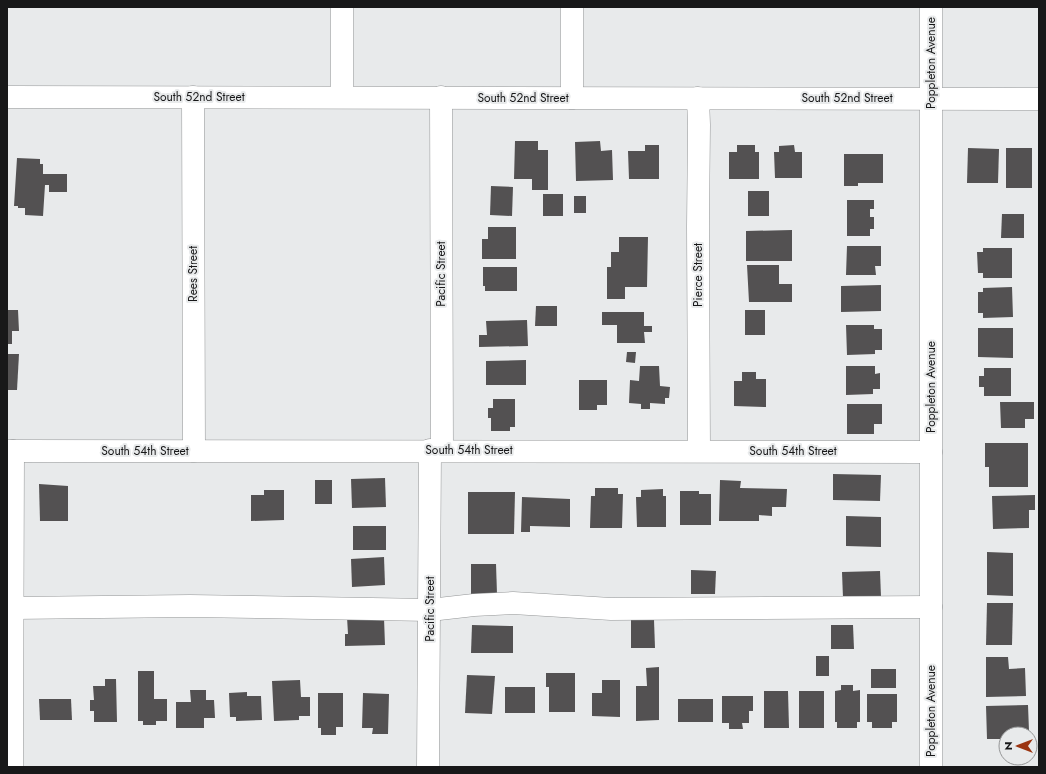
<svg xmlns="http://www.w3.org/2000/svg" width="1046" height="774" font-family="Jost,sans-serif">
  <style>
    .building { fill: #535152 }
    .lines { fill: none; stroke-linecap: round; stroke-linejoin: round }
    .minor-casing { stroke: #949697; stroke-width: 23 }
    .minor { stroke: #fff; stroke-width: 22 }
    .labels { text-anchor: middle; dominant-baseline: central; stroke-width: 4; stroke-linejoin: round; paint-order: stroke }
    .street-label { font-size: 12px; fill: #181819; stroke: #e8eaeb }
  </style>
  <rect width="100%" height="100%" fill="#e8eaeb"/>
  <!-- building -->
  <g class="building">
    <path d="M515 141H538V150H548V190H532V179H514Z"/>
    <path d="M600 141 601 151 612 150 613 180 576 181 575 142Z"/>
    <path d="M645 145H659V179H629L628 151H645Z"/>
    <path d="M737 145H755V152H759V179H729V152H737Z"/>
    <path d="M794 145 795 152H802V178H775L774 152H779V146Z"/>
    <path d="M968 148 999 149 998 183H967Z"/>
    <rect x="1006" y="148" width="26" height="40"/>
    <path d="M844 154H883V183H858V186H844Z"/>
    <path d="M17 158 40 159V164H43V174H67V192H49V185H45L43 216 25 215V208H18V206H14Z"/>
    <path d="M491 186 513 187 512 216 490 215Z"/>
    <rect x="748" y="191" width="21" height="25"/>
    <rect x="543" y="194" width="20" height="22"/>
    <rect x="574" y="196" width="12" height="17"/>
    <path d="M847 200H874V209H870V217H874V229H870V236H847Z"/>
    <path d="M1002 214H1024V238H1001Z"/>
    <path d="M488 227H516V259H482V239H488Z"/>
    <path d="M792 230V261H746V231Z"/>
    <path d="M619 237H648L647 287H625V299H607V267H611V252H619Z"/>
    <path d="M847 246H881V266H875L876 275H846Z"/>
    <path d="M983 248H1012V278H983V273H978L977 252H983Z"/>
    <path d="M747 265H779V284H792V302H749Z"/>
    <path d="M483 267H517V291H485V286H483Z"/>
    <path d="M881 285V311L841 312V286Z"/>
    <path d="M1012 287 1013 317 983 318V313H978V292H983V288Z"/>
    <path d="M536 306H557V326H535Z"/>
    <path d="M7 310H18L19 331H12V344H7Z"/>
    <rect x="745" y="310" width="20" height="25"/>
    <path d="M602 312H644V326H652V332H644L645 343H617V325H602Z"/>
    <path d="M527 320 528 346 479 347V335H487L486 321Z"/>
    <path d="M846 325H874V329H882V350H875V354L847 355Z"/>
    <path d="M978 328H1013V358L978 357Z"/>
    <path d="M627 352H636L635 363 626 362Z"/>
    <path d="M7 354H19L17 390H7Z"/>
    <path d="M526 360V385H486V361Z"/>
    <path d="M640 366H659L660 386 670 387 669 398H665V404L650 403V409H641V404L629 403 630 380 639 381Z"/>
    <path d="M846 366H875V374L880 373V389H873V394L846 395Z"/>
    <path d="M984 368H1011V396H984V387H979V376H984Z"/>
    <path d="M742 372H756V379H766V407L734 406V381H742Z"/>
    <path d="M579 380H607V405H597V410H579Z"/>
    <path d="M493 399H515V427H510V431H491V418H488V408H493Z"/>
    <path d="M1000 402H1034V419H1025V428H1001Z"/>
    <path d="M847 404H882V424H874V434H847Z"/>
    <path d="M985 443H1028V487H989V467H985Z"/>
    <path d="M833 474 881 475 880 501 833 500Z"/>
    <path d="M385 478 386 507 352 508 351 479Z"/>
    <rect x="315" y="480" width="17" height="24"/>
    <path d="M720 480 741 481 740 488 787 489 786 507H772V516L759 515V521H719Z"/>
    <path d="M39 484 68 486V521H40Z"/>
    <path d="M595 488H618V494H623L622 528H590L591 496H595Z"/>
    <path d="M663 489V496H666V527H637L636 497H641V490Z"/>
    <path d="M264 490H284V520L251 521V495H264Z"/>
    <path d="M680 491H699V494H711V525H680Z"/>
    <path d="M468 492H515L514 534H468Z"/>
    <path d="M1035 495V510H1029V528L993 529 992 496Z"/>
    <path d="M522 497 570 499V527L530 526V532H521Z"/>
    <path d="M846 516 881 517V547L846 546Z"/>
    <rect x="353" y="526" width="33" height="24"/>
    <path d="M987 552 1013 553V596L987 595Z"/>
    <path d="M384 557 385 585 352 587 351 559Z"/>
    <path d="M471 564H496L497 594 471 595Z"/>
    <path d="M691 570 716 571 715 594H691Z"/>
    <path d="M880 571 881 597 843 598 842 572Z"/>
    <path d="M987 603H1013L1012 645H986Z"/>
    <path d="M347 617 384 618 385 645 345 646V634H348Z"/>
    <path d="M631 620H654L655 648H631Z"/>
    <path d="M472 625 513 626V653H471Z"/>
    <path d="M831 625H853L854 649H831Z"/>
    <rect x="816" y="656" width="13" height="20"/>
    <path d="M986 657H1008L1009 669 1025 668 1026 696 986 697Z"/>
    <path d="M659 667V720L636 721V686H647L646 668Z"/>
    <rect x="871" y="669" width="25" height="19"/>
    <path d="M138 671H154V699H167V721H156V725H143V721H138Z"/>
    <path d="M546 673H575V712H549V687H546Z"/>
    <path d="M467 675 495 676 492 714 465 713Z"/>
    <path d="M105 679H116L117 722H94V711H90V700H94L93 686H105Z"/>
    <path d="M300 680 301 697H310V716H299V720L274 721 272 681Z"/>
    <path d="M602 680H620V717L592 716V693H602Z"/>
    <path d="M841 685H853V691L860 690V722H857V728H837V722H835V691L841 690Z"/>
    <rect x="505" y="687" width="30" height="26"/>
    <path d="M190 690H206V700H214L215 718H204V728H176V702H191Z"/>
    <path d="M764 691H788L789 728H764Z"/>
    <rect x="799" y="691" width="25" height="37"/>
    <path d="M247 692V696H261L262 720 236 721V717H230L229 693Z"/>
    <path d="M318 693H343V727H336V735H321V728H318Z"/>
    <path d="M363 693 389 694 388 734H372L373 728H362Z"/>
    <path d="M867 694H897V722H892V728H872V722H867Z"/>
    <path d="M722 696H753V711H749V723H742L743 729H729V723H722Z"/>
    <path d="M39 699H71L72 720H40Z"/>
    <rect x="678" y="699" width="35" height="23"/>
    <path d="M1028 705 1029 731H1017V734H1006V739H987L986 706Z"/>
  </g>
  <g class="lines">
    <!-- minor casing -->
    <g class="minor-casing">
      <g id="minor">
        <path d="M7 97 1039 99"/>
        <path d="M193 97 194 451"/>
        <path d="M342 97V7"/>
        <path d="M441 97 442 450"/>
        <path d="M572 98V7"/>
        <path d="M698 98 699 125 698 226 699 451"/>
        <path d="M7 451 931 452"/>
        <path d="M13 608 190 606 430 610 474 605 513 603 611 609 931 607"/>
        <path d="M12 767 13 451"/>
        <path d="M428 767 430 450"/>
        <path d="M931 767V7"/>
      </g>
    </g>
    <!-- minor -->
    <use href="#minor" class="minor"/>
  </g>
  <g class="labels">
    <!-- street labels -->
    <g class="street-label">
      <text transform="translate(931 63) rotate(-90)">Poppleton Avenue</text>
      <text x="199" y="97">South 52nd Street</text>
      <text x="523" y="98">South 52nd Street</text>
      <text x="847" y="98">South 52nd Street</text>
      <text transform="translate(193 274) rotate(-90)">Rees Street</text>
      <text transform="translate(441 274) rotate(-90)">Pacific Street</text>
      <text transform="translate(698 275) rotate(-90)">Pierce Street</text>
      <text transform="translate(931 387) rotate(-90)">Poppleton Avenue</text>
      <text x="469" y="450">South 54th Street</text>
      <text x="145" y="451">South 54th Street</text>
      <text x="793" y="451">South 54th Street</text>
      <text transform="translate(430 609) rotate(-90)">Pacific Street</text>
      <text transform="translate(931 711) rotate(-90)">Poppleton Avenue</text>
    </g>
  </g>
  <!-- border -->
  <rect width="1046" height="774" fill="none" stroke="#181819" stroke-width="16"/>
  <!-- north arrow -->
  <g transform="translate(1018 746) rotate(270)"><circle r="19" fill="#e8eaeb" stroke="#959697"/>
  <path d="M0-3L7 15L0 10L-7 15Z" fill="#9b3410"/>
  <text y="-6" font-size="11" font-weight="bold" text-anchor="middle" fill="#181819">N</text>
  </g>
</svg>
